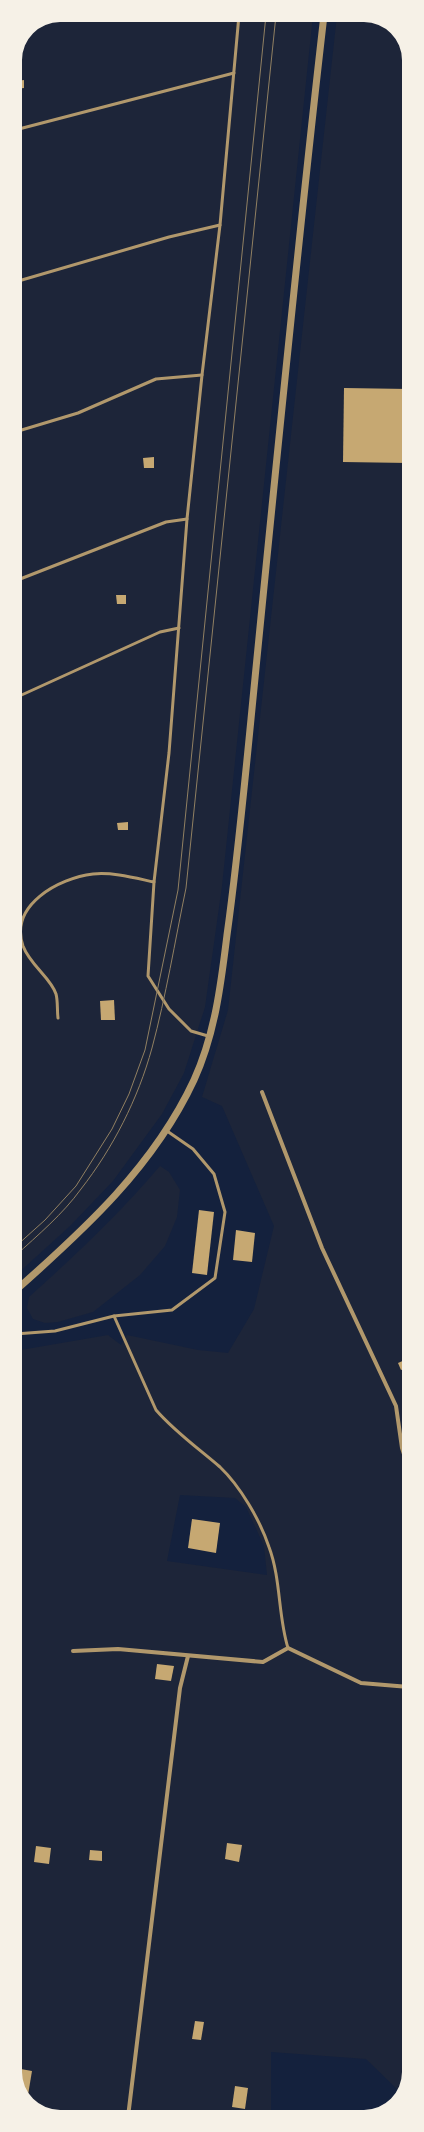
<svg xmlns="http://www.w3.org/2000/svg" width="424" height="2132" font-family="'Source Sans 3',sans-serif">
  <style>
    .green { fill: #1d2539; fill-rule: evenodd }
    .building { fill: #c6a872 }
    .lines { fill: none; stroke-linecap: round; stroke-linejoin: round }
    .service { stroke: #b1986c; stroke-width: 3 }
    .minor { stroke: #b1986c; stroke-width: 4 }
    .tertiary { stroke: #b1986c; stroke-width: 7 }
    .tram { stroke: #918062; stroke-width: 1 }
  </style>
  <rect width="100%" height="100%" fill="#14213d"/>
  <!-- green -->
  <g class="green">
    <path d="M60 15H313L222 886 205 1007 184 1073 162 1114 113 1181 70 1226 15 1276V60L28 28Z"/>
    <path d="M337 15H370L396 28 409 54V2072L401 2093 366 2059 271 2052V2117H54L28 2104 15 2078V1351L108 1335 121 1345 127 1335 198 1350 228 1353 254 1309 274 1226 222 1106 202 1097 228 1010ZM180 1495 235 1498 246 1507 264 1546 267 1575 167 1561Z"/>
    <path d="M160 1166 169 1172 180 1190 177 1217 165 1246 140 1275 93 1312 58 1322 45 1323 33 1319 27 1308 29 1297C76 1255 120 1213 160 1166Z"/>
  </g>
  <!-- building -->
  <g class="building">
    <path d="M24 80V88L16 89V81Z"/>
    <path d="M344 388 409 389V463L343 462Z"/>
    <path d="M154 457V468H144L143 458Z"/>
    <path d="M116 595H126V604H117Z"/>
    <path d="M128 822V830H118L117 823Z"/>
    <path d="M114 1000 115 1020H101L100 1001Z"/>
    <path d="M199 1210 214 1212 207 1275 192 1273Z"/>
    <path d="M236 1230 255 1233 252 1262 233 1260Z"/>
    <path d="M407 1359 409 1367 401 1370 398 1363Z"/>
    <path d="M192 1519 220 1523 216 1553 188 1548Z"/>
    <path d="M157 1664 174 1666 171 1681 155 1679Z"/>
    <path d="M227 1843 242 1845 239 1862 225 1859Z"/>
    <path d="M36 1846 51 1848 49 1864 34 1862Z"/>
    <path d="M90 1850 102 1851V1861L89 1860Z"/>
    <path d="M195 2021 204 2022 201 2040 192 2039Z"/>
    <path d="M15 2068 32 2071 27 2101 15 2078Z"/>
    <path d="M235 2086 248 2088 245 2109 232 2107Z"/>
  </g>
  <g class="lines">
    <!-- service -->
    <g class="service">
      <path d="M15 130 234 73"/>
      <path d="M15 282 169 237 220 225"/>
      <path d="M15 432 78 413 156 379 202 375"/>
      <path d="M15 581 166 522 187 519"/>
      <path d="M15 698 160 632 179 628"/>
      <path d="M154 882 148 976 169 1009 191 1031 208 1036"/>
      <path d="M58 1018C57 1011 58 1001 56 994 51 978 30 965 23 946 9 905 59 878 93 874 113 872 135 878 154 882L169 753 187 519 202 375 220 225 239 15"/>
      <path d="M114 1316 156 1410C175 1432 198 1448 220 1467 240 1486 260 1520 269 1547 281 1579 278 1616 288 1648"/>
      <path d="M15 1334 55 1331 114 1316 172 1310 215 1278 225 1212 214 1174 193 1149 167 1131"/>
    </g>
    <!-- minor -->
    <g class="minor">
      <path d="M262 1092 322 1248 396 1406 402 1448 409 1470"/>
      <path d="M73 1651 118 1649 263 1662 288 1648 361 1683 409 1687"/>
      <path d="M128 2117 180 1688 188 1656"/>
    </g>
    <!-- tertiary -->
    <path class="tertiary" d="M15 1291C85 1229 154 1166 194 1080 215 1034 221 984 227 935 237 863 244 791 251 719 274 484 297 249 324 15"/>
    <!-- tram -->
    <g class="tram">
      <path d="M15 1247 45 1220 76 1186 112 1129 129 1094 145 1050 178 890 266 15"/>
      <path d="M15 1256C38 1235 63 1214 81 1189 113 1148 138 1099 152 1048 166 996 175 941 186 888L276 15"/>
    </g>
  </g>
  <!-- crop -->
  <path d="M0 0H424V2132H0ZM60 22H364A38 38 0 0 1 402 60V2072A38 38 0 0 1 364 2110H60A38 38 0 0 1 22 2072V60A38 38 0 0 1 60 22Z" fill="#f6f1e7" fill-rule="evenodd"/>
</svg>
